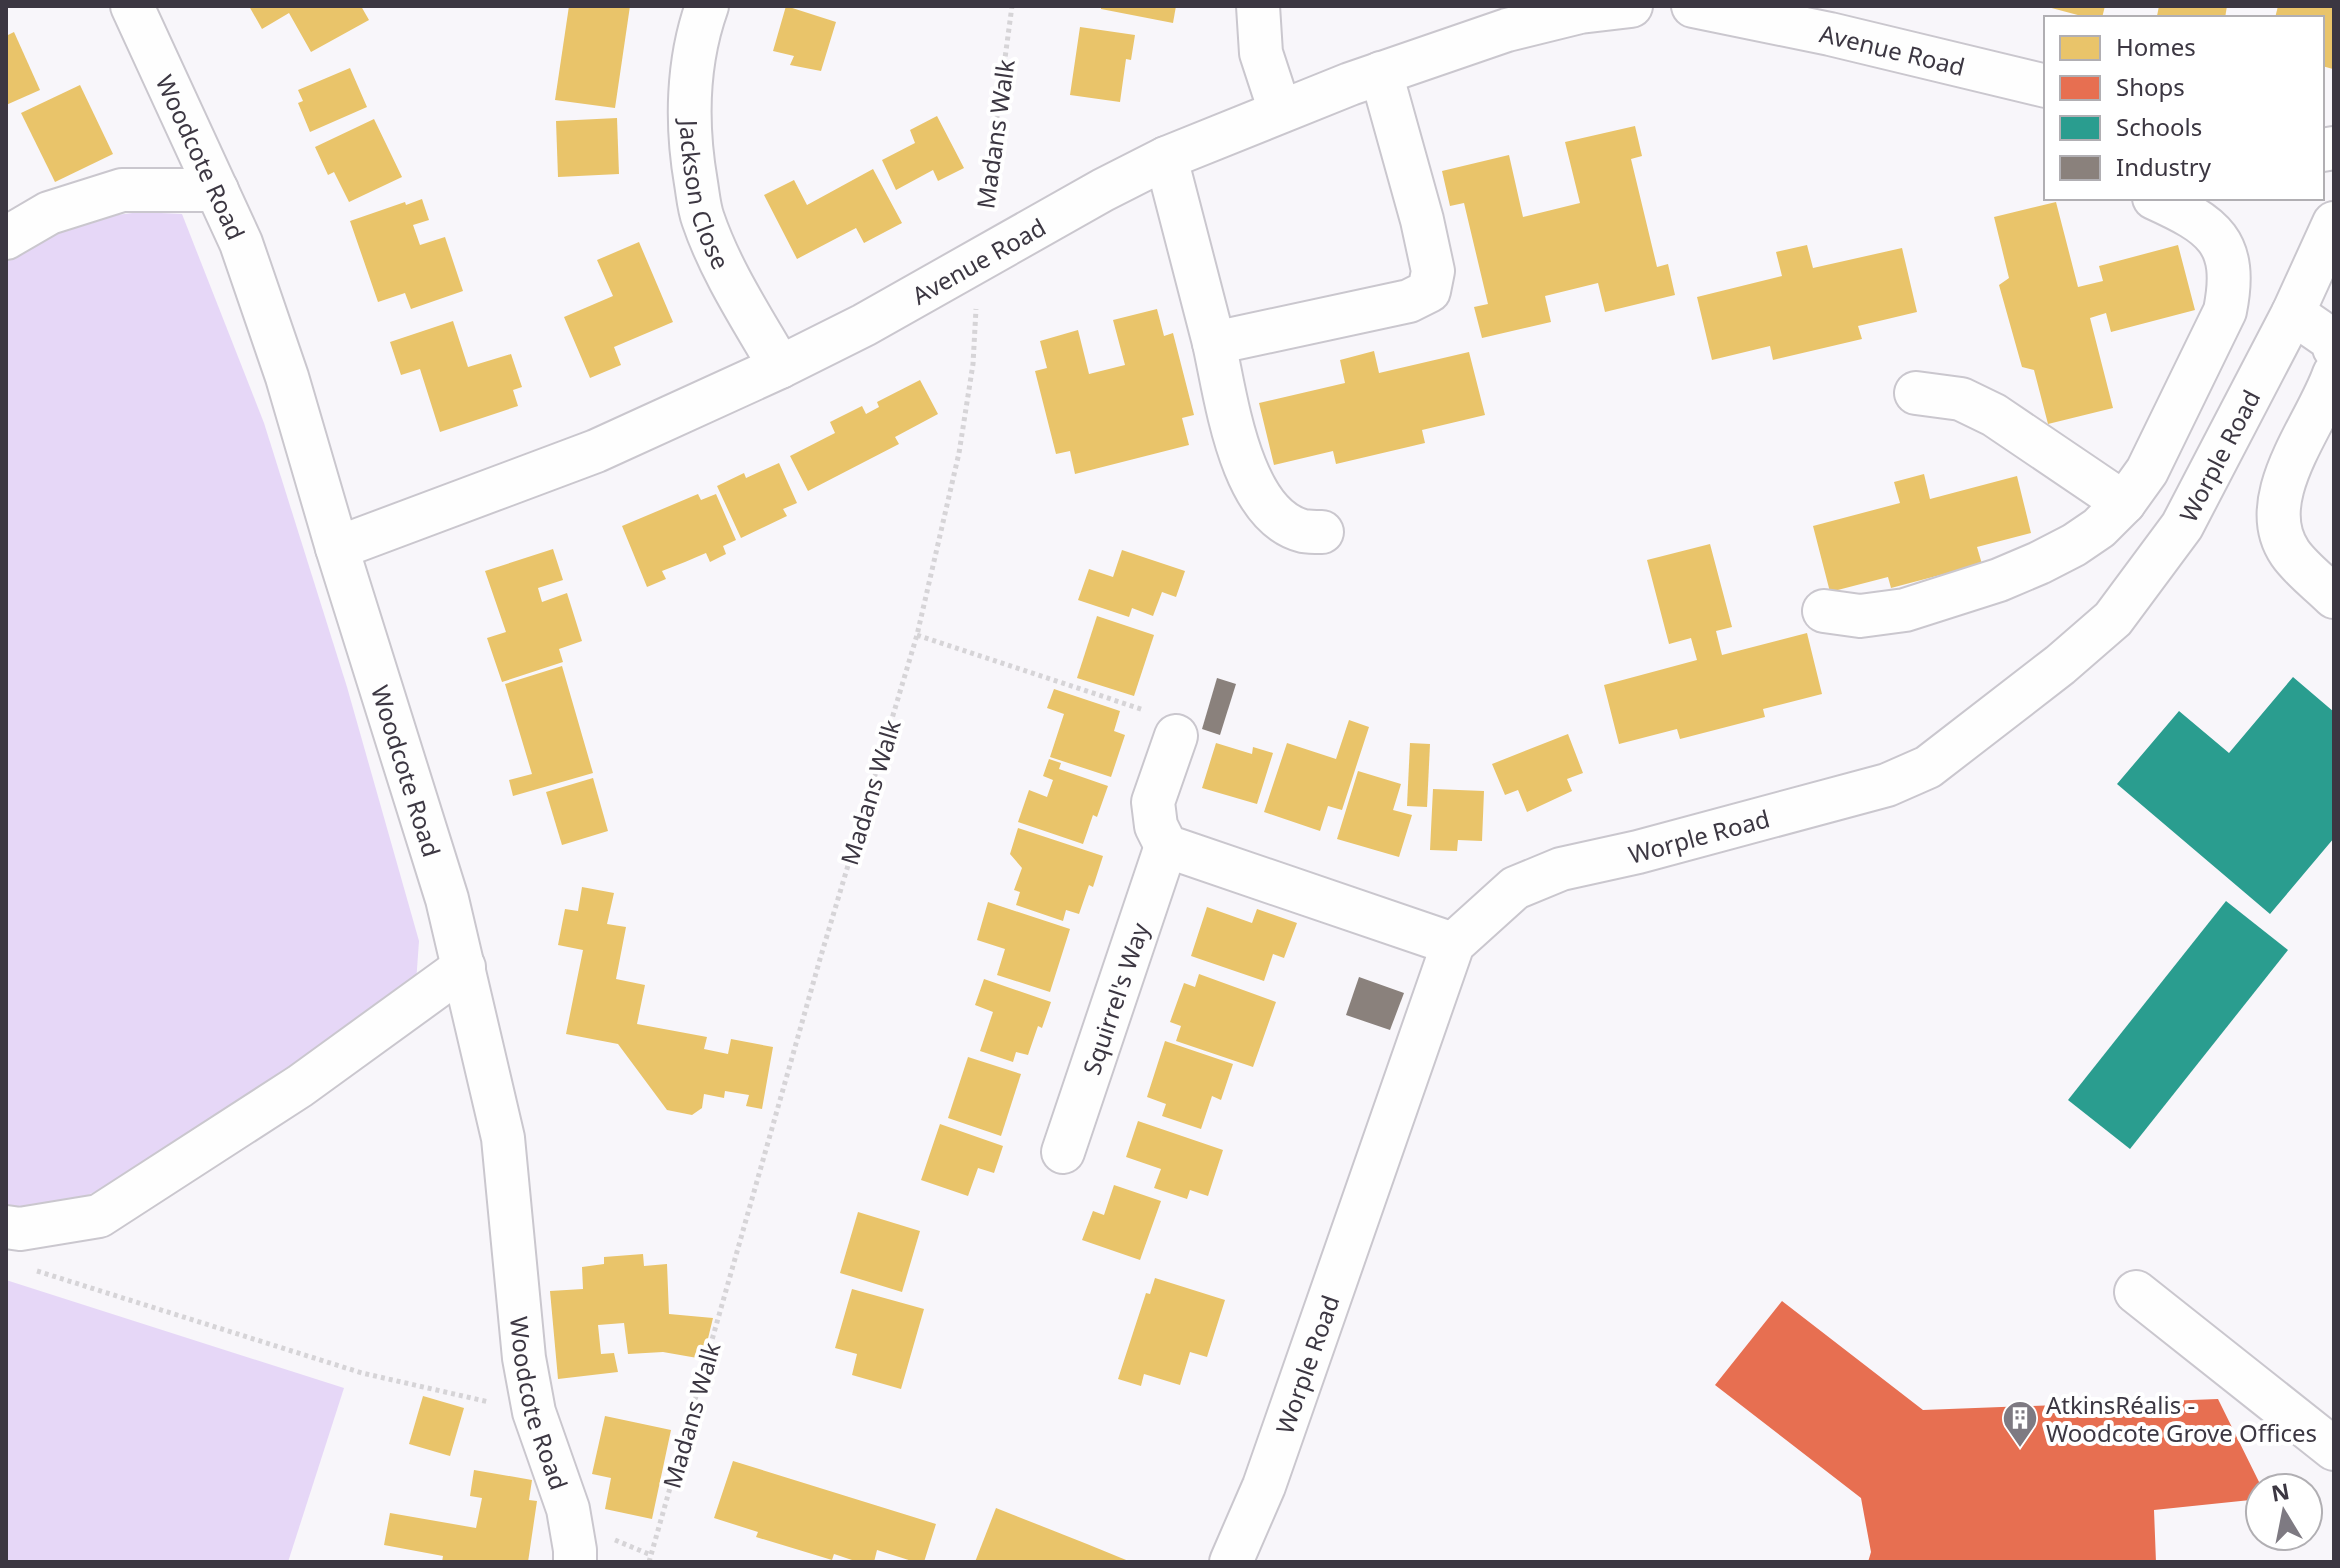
<svg xmlns="http://www.w3.org/2000/svg" width="2340" height="1568" font-family="'Noto Sans',sans-serif">
  <style>
    .green { fill: #e6d7f7 }
    .homes { fill: #e9c46a }
    .shops { fill: #e76f51 }
    .schools { fill: #2a9d8f }
    .industry { fill: #8a817c }
    .lines { fill: none; stroke-linecap: round; stroke-linejoin: round }
    .minor-casing { stroke: #cac7ce; stroke-width: 46 }
    .path { stroke: #d6d4d7; stroke-width: 5; stroke-dasharray: 4 4; stroke-linecap: butt }
    .minor { stroke: #fefefe; stroke-width: 42 }
    .labels { text-anchor: middle; dominant-baseline: central; stroke-width: 8; stroke-linejoin: round; paint-order: stroke }
    .street-label { font-size: 24px; fill: #3c3742; stroke: #fff }
    .poi-label { font-size: 24px; fill: #3c3742; stroke: #fff; text-anchor: start }
  </style>
  <rect width="100%" height="100%" fill="#f8f6fa"/>
  <!-- green -->
  <g class="green">
    <path d="M140 212 182 214 264 423 347 687 419 941 416 983 174 1153 82 1198 6 1213V252L86 219Z"/>
    <path d="M6 1280 344 1388 288 1562H6Z"/>
  </g>
  <!-- homes -->
  <g class="homes">
    <path d="M249 6H361L369 20 311 52 289 13 262 29Z"/>
    <path d="M569 6H630L615 108 555 100Z"/>
    <path d="M786 6 836 22 821 71 790 65 794 56 773 51Z"/>
    <path d="M1101 6H1176L1173 23 1101 9Z"/>
    <path d="M2044 6H2105L2102 18H2089Z"/>
    <path d="M2159 6H2227L2225 18H2166L2157 16Z"/>
    <path d="M2278 6H2334L2333 69 2322 66V18H2275Z"/>
    <path d="M1080 27 1135 35 1131 60 1126 59 1120 102 1070 95Z"/>
    <path d="M14 32 40 90 6 105V36Z"/>
    <path d="M350 68 367 107 310 132 298 103 303 101 298 90Z"/>
    <path d="M80 85 113 154 55 182 21 113Z"/>
    <path d="M937 116 964 168 938 181 933 170 896 190 882 160 915 143 910 130Z"/>
    <path d="M617 118 619 174 558 177 556 121Z"/>
    <path d="M374 119 402 177 349 202 334 172 328 175 315 147Z"/>
    <path d="M1635 126 1642 156 1631 159 1657 267 1668 264 1675 295 1605 312 1598 283 1545 296 1551 322 1482 338 1474 307 1488 304 1464 203 1450 206 1442 171 1509 155 1523 217 1580 203 1565 142Z"/>
    <path d="M873 169 902 223 864 243 856 228 797 259 764 195 794 180 807 205Z"/>
    <path d="M422 199 429 220 413 225 420 245 445 237 463 291 411 309 405 293 378 302 350 221 405 202 406 205Z"/>
    <path d="M2056 202 2078 287 2103 281 2099 266 2178 245 2195 310 2111 332 2106 313 2090 318 2113 408 2048 424 2034 370 2022 367 1999 285 2009 278 1994 217Z"/>
    <path d="M639 242 673 322 614 347 621 365 590 378 564 317 613 296 597 260Z"/>
    <path d="M1807 245 1813 268 1902 248 1917 312 1858 326 1862 339 1773 360 1770 346 1712 360 1697 297 1782 276 1776 252Z"/>
    <path d="M1157 309 1164 336 1173 333 1194 415 1182 418 1189 445 1075 474 1070 451 1056 454 1035 371 1047 368 1040 341 1078 330 1089 374 1125 365 1113 320Z"/>
    <path d="M453 321 468 367 511 354 522 387 513 390 518 406 440 432 420 369 401 375 390 342Z"/>
    <path d="M1374 351 1379 373 1469 352 1485 415 1422 430 1425 443 1336 464 1333 451 1274 465 1259 403 1345 383 1340 360Z"/>
    <path d="M920 380 938 414 895 437 899 444 808 491 790 456 835 433 830 422 862 406 866 414 879 407 877 402Z"/>
    <path d="M779 463 797 503 783 509 787 516 741 538 717 486 744 473 746 478Z"/>
    <path d="M1924 474 1930 499 2017 476 2031 533 1977 547 1982 564 1891 588 1888 577 1830 592 1813 526 1900 503 1894 482Z"/>
    <path d="M698 494 701 500 716 494 736 540 723 546 726 554 710 562 706 553 685 562 662 571 666 579 647 587 622 526Z"/>
    <path d="M1710 544 1732 627 1716 631 1722 655 1807 633 1822 694 1763 709 1765 717 1680 739 1677 729 1619 744 1604 685 1697 660 1691 638 1669 644 1647 560Z"/>
    <path d="M553 549 563 580 538 588 542 602 567 593 582 641 559 649 563 662 502 682 487 638 506 632 485 571Z"/>
    <path d="M1122 550 1185 571 1176 597 1162 592 1153 616 1132 608 1129 617 1078 600 1089 569 1113 577Z"/>
    <path d="M1097 616 1154 635 1134 696 1077 678Z"/>
    <path d="M562 666 593 773 513 796 509 780 532 774 505 684Z"/>
    <path d="M1054 689 1120 711 1114 731 1125 735 1111 777 1050 757 1064 714 1047 708Z"/>
    <path d="M1349 720 1369 727 1342 810 1328 806 1320 831 1264 812 1287 743 1336 759Z"/>
    <path d="M1568 734 1583 773 1567 779 1572 791 1527 812 1518 790 1505 795 1492 764Z"/>
    <path d="M1216 743 1252 754 1253 747 1273 753 1257 804 1202 788Z"/>
    <path d="M1410 743 1430 744 1427 807 1407 806Z"/>
    <path d="M1049 759 1061 763 1059 769 1108 786 1097 817 1093 815 1083 844 1018 822 1029 790 1047 797 1053 780 1043 776Z"/>
    <path d="M1358 771 1401 784 1393 810 1412 815 1399 857 1337 839Z"/>
    <path d="M593 778 608 831 562 845 546 792Z"/>
    <path d="M1433 789 1484 791 1482 841 1458 840 1457 851 1430 850Z"/>
    <path d="M1018 828 1103 856 1093 887 1089 885 1079 914 1066 910 1063 921 1016 905 1020 892 1014 890 1022 868 1010 854Z"/>
    <path d="M582 887 614 893 607 924 626 927 616 979 645 985 637 1024 707 1037 704 1049 728 1054 731 1039 773 1047 762 1109 746 1106 749 1095 725 1091 724 1098 704 1094 702 1108 692 1115 667 1110 618 1044 566 1034 583 950 558 945 565 909 578 911Z"/>
    <path d="M988 902 1070 929 1050 992 997 975 1005 949 977 940Z"/>
    <path d="M1207 907 1252 923 1257 909 1297 923 1284 958 1273 954 1264 981 1191 956Z"/>
    <path d="M1199 974 1276 1002 1253 1067 1176 1041 1181 1026 1170 1022 1184 983 1195 987Z"/>
    <path d="M984 979 1051 1002 1042 1028 1038 1026 1028 1055 1016 1052 1013 1062 980 1051 993 1012 975 1005Z"/>
    <path d="M1165 1041 1233 1064 1221 1100 1212 1096 1201 1129 1162 1116 1166 1104 1147 1097Z"/>
    <path d="M968 1057 1021 1074 1001 1136 948 1118Z"/>
    <path d="M1138 1121 1223 1150 1208 1196 1190 1190 1187 1199 1154 1188 1161 1169 1126 1157Z"/>
    <path d="M940 1124 1003 1146 994 1173 978 1168 968 1196 921 1180Z"/>
    <path d="M1114 1185 1161 1201 1140 1260 1082 1240 1093 1211 1104 1215Z"/>
    <path d="M858 1212 920 1231 902 1292 840 1273Z"/>
    <path d="M643 1254 644 1266 667 1264 669 1314 713 1318 703 1359 663 1352 628 1354 624 1323 598 1325 601 1354 614 1353 618 1372 558 1379 550 1291 583 1289 582 1267 604 1264V1257Z"/>
    <path d="M1155 1278 1225 1300 1207 1357 1190 1352 1180 1385 1144 1374 1141 1386 1118 1379 1146 1293 1150 1294Z"/>
    <path d="M852 1289 924 1309 901 1389 852 1375 857 1354 835 1348Z"/>
    <path d="M423 1396 464 1408 450 1456 409 1444Z"/>
    <path d="M605 1416 671 1430 652 1519 605 1509 611 1478 592 1474Z"/>
    <path d="M733 1461 936 1524 924 1562H915L877 1550 874 1562H858L834 1554 832 1560 756 1537 758 1532 714 1518Z"/>
    <path d="M474 1470 532 1480 529 1500 537 1501 528 1562H442L443 1556 384 1545 390 1513 476 1528 482 1498 470 1496Z"/>
    <path d="M996 1508 1087 1544 1131 1562H975Z"/>
  </g>
  <!-- shops -->
  <path class="shops" d="M1782 1301 1923 1410 2218 1399 2262 1488H2260V1499L2154 1510 2156 1562H1868L1871 1552 1861 1498 1715 1385Z"/>
  <!-- schools -->
  <g class="schools">
    <path d="M2293 677 2334 712V838L2270 914 2117 784 2179 711 2229 753Z"/>
    <path d="M2226 901 2288 950 2130 1149 2068 1100Z"/>
  </g>
  <!-- industry -->
  <g class="industry">
    <path d="M1217 678 1236 684 1220 735 1202 729Z"/>
    <path d="M1359 977 1404 993 1390 1030 1346 1015Z"/>
  </g>
  <g class="lines">
    <!-- minor casing -->
    <g class="minor-casing">
      <g id="minor">
        <path id="s1" d="M132 6 241 243 287 377 337 548 447 899 503 1138 524 1358 534 1412 568 1509 575 1550V1562"/>
        <path id="s2" d="M707 6C687 62 686 125 696 183 698 195 699 208 703 219 721 272 753 320 780 367"/>
        <path d="M1258 6 1261 53 1280 111"/>
        <path id="s3" d="M1693 6 1830 34 2046 86"/>
        <path d="M2322 150 2334 148"/>
        <path d="M1166 158 1214 343 1409 301 1429 291 1433 271 1422 220 1381 73"/>
        <path d="M6 238 49 213 122 190H217"/>
        <path d="M2293 313 2332 340 2334 348"/>
        <path d="M1214 343C1226 396 1240 515 1303 531 1309 532 1316 532 1322 532"/>
        <path d="M2334 374C2316 426 2253 499 2290 553 2301 569 2320 583 2334 597"/>
        <path d="M1916 393 1961 399 1994 415 2124 503"/>
        <path id="s4" d="M337 548 596 451 780 367 864 325 1103 190 1166 158 1350 84 1507 30 1580 12 1631 6"/>
        <path d="M1824 611 1860 616 1905 610 1999 580 2039 563 2074 545 2099 528 2124 503 2147 471 2225 311C2239 241 2213 225 2154 198"/>
        <path d="M1176 736 1153 802 1156 826 1166 846 1453 944"/>
        <path id="s5" d="M1063 1152 1166 846"/>
        <path d="M6 1227 20 1229 99 1216 300 1086 464 967"/>
        <path d="M2136 1292 2334 1449"/>
        <path id="s6" d="M1231 1562 1264 1486 1453 944 1515 888 1561 869 1638 852 1887 785 1928 767 2060 665 2113 619 2182 526 2293 313 2334 223"/>
      </g>
    </g>
    <!-- path -->
    <g class="path">
      <path d="M985 207 1012 6"/>
      <path d="M917 635 1144 710"/>
      <path d="M37 1271 362 1373 489 1402"/>
      <path d="M615 1540 651 1555"/>
      <path d="M649 1562 820 959 917 635 959 453 973 364 976 309"/>
    </g>
    <!-- minor -->
    <use href="#minor" class="minor"/>
  </g>
  <!-- icons -->
  <defs>
    <g id="building-pin" transform="scale(1.8)"><path d="M0 17L-7.5 6A9.5 9.5 0 1 1 7.5 6Z" fill="#7e7a82" stroke="#fff"/><path d="M-4-6H4V6H1V3H-1V6H-4ZM-2.5-4.3h1.7v1.8h-1.7ZM.8-4.3h1.7v1.8H.8ZM-2.5-1h1.7V.8h-1.7ZM.8-1h1.7V.8H.8Z" fill="#fff"/></g>
  </defs>
  <g fill-rule="evenodd">
    <use href="#building-pin" x="2020" y="1418"/>
  </g>
  <g class="labels">
    <!-- street labels -->
    <g class="street-label">
      <text stroke="none"><textPath href="#s3" startOffset="204">Avenue Road</textPath></text>
      <text transform="translate(995 134) rotate(-82)">Madans Walk</text>
      <text stroke="none"><textPath href="#s1" startOffset="166">Woodcote Road</textPath></text>
      <text stroke="none"><textPath href="#s2" startOffset="192">Jackson Close</textPath></text>
      <text stroke="none"><textPath href="#s4" startOffset="704">Avenue Road</textPath></text>
      <text stroke="none"><textPath href="#s6" startOffset="1604">Worple Road</textPath></text>
      <text stroke="none"><textPath href="#s1" startOffset="814">Woodcote Road</textPath></text>
      <text transform="translate(870 792) rotate(-73)">Madans Walk</text>
      <text stroke="none"><textPath href="#s6" startOffset="932">Worple Road</textPath></text>
      <text stroke="none"><textPath href="#s5" startOffset="162">Squirrel's Way</textPath></text>
      <text stroke="none"><textPath href="#s6" startOffset="212">Worple Road</textPath></text>
      <text stroke="none"><textPath href="#s1" startOffset="1462">Woodcote Road</textPath></text>
      <text transform="translate(691 1415) rotate(-74)">Madans Walk</text>
    </g>
    <!-- poi labels -->
    <g class="poi-label">
      <text x="2046" y="1404">AtkinsRéalis -<tspan x="2046" dy="28">Woodcote Grove Offices</tspan></text>
    </g>
  </g>
  <!-- border -->
  <rect width="2340" height="1568" fill="none" stroke="#3c3742" stroke-width="16"/>
  <!-- legend -->
  <rect x="2044" y="16" width="280" height="184" fill="#ffffff" stroke="#b1afb3" stroke-width="2"/>
  <rect x="2060" y="36" width="40" height="24" fill="#e9c46a" stroke="#b1afb3" stroke-width="2"/>
  <text x="2116" y="56" font-size="24" fill="#3c3742">Homes</text>
  <rect x="2060" y="76" width="40" height="24" fill="#e76f51" stroke="#b1afb3" stroke-width="2"/>
  <text x="2116" y="96" font-size="24" fill="#3c3742">Shops</text>
  <rect x="2060" y="116" width="40" height="24" fill="#2a9d8f" stroke="#b1afb3" stroke-width="2"/>
  <text x="2116" y="136" font-size="24" fill="#3c3742">Schools</text>
  <rect x="2060" y="156" width="40" height="24" fill="#8a817c" stroke="#b1afb3" stroke-width="2"/>
  <text x="2116" y="176" font-size="24" fill="#3c3742">Industry</text>
  <!-- north arrow -->
  <g transform="translate(2284 1512) rotate(350)"><circle r="38" fill="#ffffff" stroke="#b1afb3" stroke-width="2"/>
  <path d="M0-6L14 30L0 20L-14 30Z" fill="#7e7a82"/>
  <text y="-12" font-size="22" font-weight="bold" text-anchor="middle" fill="#3c3742">N</text>
  </g>
</svg>
